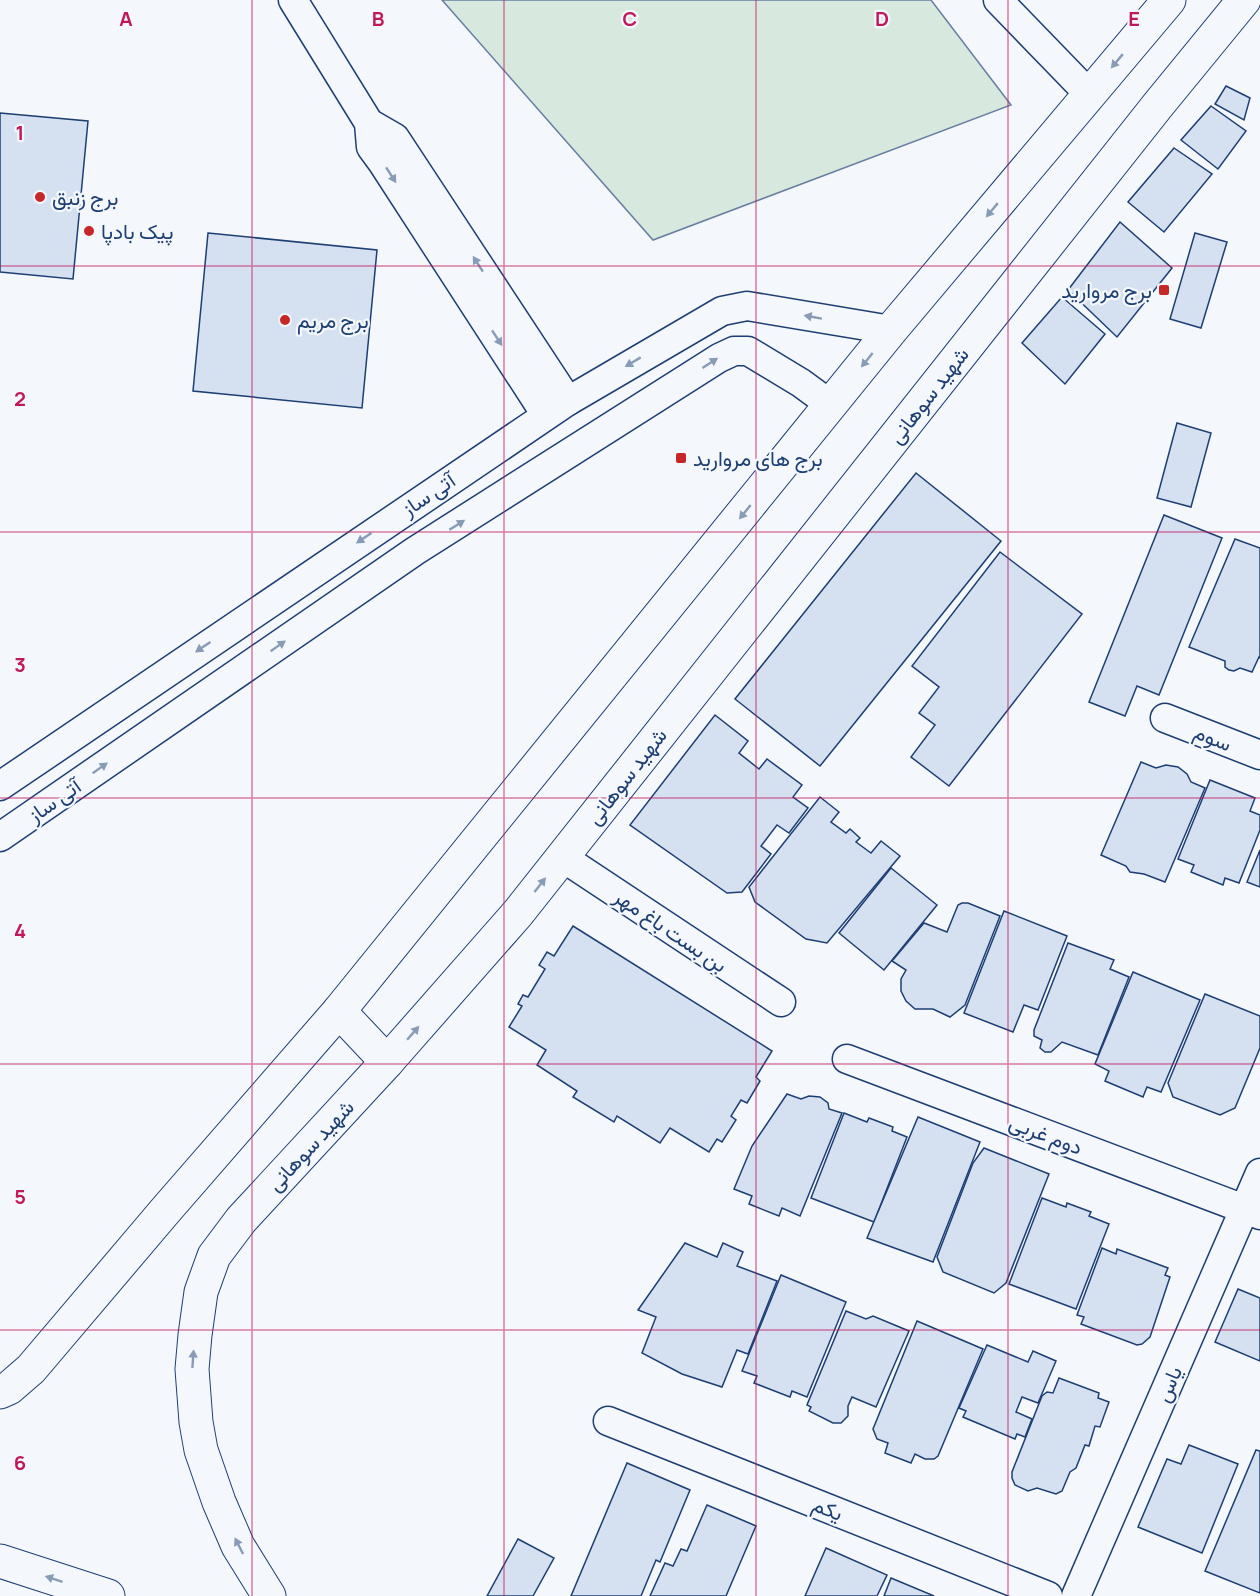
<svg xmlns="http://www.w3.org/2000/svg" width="1260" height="1596" font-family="Manrope,Vazirmatn,sans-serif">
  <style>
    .green { fill: #d7e8df; stroke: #687fa3; stroke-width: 1.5 }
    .building { fill: #d5e0f0; stroke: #1d3f73; stroke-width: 1.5 }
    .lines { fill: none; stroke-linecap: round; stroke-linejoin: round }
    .minor-casing { stroke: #1d3f73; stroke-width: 31 }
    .secondary-casing { stroke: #1d3f73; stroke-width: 35 }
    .primary-casing { stroke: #1d3f73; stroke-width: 35 }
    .minor { stroke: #f4f7fb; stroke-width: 28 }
    .secondary { stroke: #f4f7fb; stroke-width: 33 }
    .primary { stroke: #f4f7fb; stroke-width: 33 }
    .oneway { fill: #889bb7 }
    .grid { fill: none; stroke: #c2185b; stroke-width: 1.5; stroke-opacity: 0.55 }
    .poi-dot { fill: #c62828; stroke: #f4f7fb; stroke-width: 2 }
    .labels { text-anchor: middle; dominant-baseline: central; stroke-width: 4.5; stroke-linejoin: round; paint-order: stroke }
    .poi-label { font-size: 21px; fill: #1d3f73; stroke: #f4f7fb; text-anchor: start }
    .street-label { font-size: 21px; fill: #1d3f73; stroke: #f4f7fb }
    .grid-label { font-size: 20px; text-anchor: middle; font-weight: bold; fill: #c2185b; stroke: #f4f7fb; stroke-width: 4.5; stroke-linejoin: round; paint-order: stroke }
  </style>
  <rect width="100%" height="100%" fill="#f4f7fb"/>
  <!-- green -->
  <path class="green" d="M442 0H931L1011 105 653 240Z"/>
  <!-- building -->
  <g class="building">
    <path d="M1226 86 1250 98 1244 120 1215 104Z"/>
    <path d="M1211 106 1246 131 1218 169 1181 140Z"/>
    <path d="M0 113 88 121 73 279 0 272Z"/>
    <path d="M1174 148 1212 174 1164 232 1128 202Z"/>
    <path d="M1120 222 1172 268 1117 337 1068 290Z"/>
    <path d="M208 233 377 250 362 408 193 391Z"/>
    <path d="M1195 233 1227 242 1201 328 1170 319Z"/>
    <path d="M1062 297 1105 334 1065 384 1022 343Z"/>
    <path d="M1177 423 1211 433 1191 507 1157 498Z"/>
    <path d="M916 473 1001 541 820 766 735 699Z"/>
    <path d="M1164 515 1222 538 1159 695 1137 686 1125 716 1089 702Z"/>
    <path d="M1235 539 1260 548V658L1259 657 1252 672 1240 668 1234 671 1229 670 1225 667V661L1189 647Z"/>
    <path d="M1000 552 1082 614 949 786 911 757 935 725 919 713 939 687 912 666Z"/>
    <path d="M715 715 748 741 739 753 759 769 767 759 802 785 793 797 808 808 789 833 777 825 761 846 771 854 742 892 727 893 630 825Z"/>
    <path d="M1141 762 1156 768 1166 765 1178 767 1187 774 1191 782 1205 788 1165 882 1144 874 1130 872 1126 866 1101 855Z"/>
    <path d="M1210 780 1255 798 1250 811 1260 815V830L1239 883 1225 878 1223 885 1191 872 1194 865 1178 859Z"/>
    <path d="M820 797 839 812 831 822 846 833 850 829 860 838 856 842 871 853 881 841 900 856 827 943 806 939 755 902 749 887Z"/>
    <path d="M1260 850V887L1247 882Z"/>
    <path d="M891 868 937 905 884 970 839 933Z"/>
    <path d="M962 903H968L1000 916 965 1005 950 1017 933 1009H915L906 1001 901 991V979L906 970 892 961 924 923 947 932 958 905Z"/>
    <path d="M1004 911 1067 936 1038 1010 1024 1005 1013 1032 964 1013Z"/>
    <path d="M573 926 772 1051 756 1077 760 1081 747 1103 741 1100 731 1116 736 1120 722 1142 717 1139 709 1152 670 1128 660 1143 617 1116 614 1122 573 1097 577 1091 537 1065 546 1050 509 1027 522 1006 518 1004 523 995 528 997 545 969 539 965 547 952 554 956Z"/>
    <path d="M1068 943 1114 960 1110 969 1129 977 1098 1055 1062 1042 1051 1052H1045L1040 1048 1042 1040 1034 1036V1030Z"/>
    <path d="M1133 972 1200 1000 1161 1092 1147 1087 1143 1097 1105 1081 1109 1071 1095 1064Z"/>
    <path d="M1205 994 1260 1016V1048L1235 1108 1220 1115 1173 1097 1168 1083Z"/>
    <path d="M787 1094 801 1099 809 1096 820 1097 828 1103 829 1109 842 1113 800 1216 782 1208 779 1216 749 1204 752 1196 734 1189 752 1146Z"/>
    <path d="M844 1113 867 1122 869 1118 893 1127 892 1131 907 1137 874 1222 811 1198Z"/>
    <path d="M918 1117 980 1142 933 1262 867 1238Z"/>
    <path d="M984 1148 1049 1174 1006 1283 994 1293 943 1272 937 1257 973 1163Z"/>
    <path d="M1042 1198 1066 1207 1067 1203 1091 1212 1089 1216 1109 1224 1076 1309 1009 1284Z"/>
    <path d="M685 1243 717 1257 723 1243 743 1252 737 1266 777 1281 748 1354 737 1350 722 1387 682 1374 642 1353 656 1317 638 1310Z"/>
    <path d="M1102 1248 1116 1254 1117 1249 1168 1268 1165 1275 1170 1277 1150 1337 1142 1344 1137 1345 1081 1324 1084 1317 1077 1315Z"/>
    <path d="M781 1275 846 1302 807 1397 792 1391 790 1397 754 1383 757 1376 742 1371Z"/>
    <path d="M1238 1289 1260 1298V1361L1215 1342Z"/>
    <path d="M846 1311 866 1319 873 1316 909 1331 876 1407 852 1397 848 1406V1416L841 1423H833L809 1411 811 1407 807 1405Z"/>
    <path d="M917 1321 983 1349 938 1456 934 1459H925L915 1454 911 1463 885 1453 888 1443 877 1439 873 1429Z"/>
    <path d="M987 1345 1028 1362 1033 1351 1056 1361 1038 1403 1022 1397 1016 1412 1032 1419 1025 1437 1017 1434 1015 1439 963 1417 966 1411 959 1408Z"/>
    <path d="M1059 1378 1099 1393 1098 1398 1109 1402 1100 1427 1095 1426 1089 1446 1085 1445 1076 1468 1070 1472 1062 1491 1056 1494 1037 1488 1028 1491 1015 1485 1012 1478V1472L1042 1396 1047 1392 1053 1393Z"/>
    <path d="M1189 1445 1238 1464 1202 1553 1138 1527 1167 1459 1181 1464Z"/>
    <path d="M1256 1450 1260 1451V1593L1205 1571Z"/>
    <path d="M627 1463 690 1490 660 1562 656 1560 641 1596H571Z"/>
    <path d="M707 1505 756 1526 726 1596H650L665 1563 673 1566 681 1549 687 1551Z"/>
    <path d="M518 1539 554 1558 533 1596H487Z"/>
    <path d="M826 1548 887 1575 877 1596H805Z"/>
    <path d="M891 1578 934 1596H884Z"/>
  </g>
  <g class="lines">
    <!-- minor casing -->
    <g class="minor-casing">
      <g id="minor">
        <path d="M293 0 369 123 371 147 382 162 546 415"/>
        <path d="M998 0 1089 94"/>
        <path d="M369 123 395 138 568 401"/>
        <path d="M1165 718 1260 755"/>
        <path d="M0 786 568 401 722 311 747 306 891 330"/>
        <path d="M0 837 415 551 719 358 734 351H748L801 383 831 405"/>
        <path d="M562 857 781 1002"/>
        <path d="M847 1059 1260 1215"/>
        <path d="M608 1421 1048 1596"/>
        <path d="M1076 1596 1260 1173"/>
      </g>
    </g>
    <!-- secondary casing -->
    <g class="secondary-casing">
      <g id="secondary">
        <path d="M339 1011 387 1062"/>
        <path d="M0 1392 9 1388 31 1369 165 1211 339 1011 891 330 1169 0"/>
        <path d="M269 1596 238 1546 219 1502 201 1450 196 1422 192 1369 195 1335 201 1292 214 1256 241 1220 387 1062 518 913 1158 105 1244 0"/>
      </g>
    </g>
    <!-- primary casing -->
    <g class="primary-casing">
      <path id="primary" d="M0 1561 108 1596"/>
    </g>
    <!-- minor -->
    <use href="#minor" class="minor"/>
    <!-- secondary -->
    <use href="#secondary" class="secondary"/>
    <!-- primary -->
    <use href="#primary" class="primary"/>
  </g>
  <!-- one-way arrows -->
  <defs><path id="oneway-solid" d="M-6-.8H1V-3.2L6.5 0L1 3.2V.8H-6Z" transform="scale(1.5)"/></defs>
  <g class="oneway">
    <use href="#oneway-solid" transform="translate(1117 61) rotate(130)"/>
    <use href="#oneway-solid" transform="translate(391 175) rotate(57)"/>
    <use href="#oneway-solid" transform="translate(992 210) rotate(130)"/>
    <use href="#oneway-solid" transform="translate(478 264) rotate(-123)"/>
    <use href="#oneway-solid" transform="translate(813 317) rotate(-170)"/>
    <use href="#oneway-solid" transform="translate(497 338) rotate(57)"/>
    <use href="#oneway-solid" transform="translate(867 360) rotate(129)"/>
    <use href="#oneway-solid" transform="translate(633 362) rotate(149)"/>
    <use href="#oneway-solid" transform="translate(710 363) rotate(-33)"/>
    <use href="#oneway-solid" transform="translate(745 512) rotate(129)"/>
    <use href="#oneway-solid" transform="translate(457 525) rotate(-32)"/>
    <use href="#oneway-solid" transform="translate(364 538) rotate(146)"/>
    <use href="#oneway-solid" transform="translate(278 646) rotate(-35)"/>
    <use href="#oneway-solid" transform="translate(203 647) rotate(146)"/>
    <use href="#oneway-solid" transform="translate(100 768) rotate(-35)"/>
    <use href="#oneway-solid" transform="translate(540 885) rotate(-52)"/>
    <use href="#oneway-solid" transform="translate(413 1033) rotate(-49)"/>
    <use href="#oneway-solid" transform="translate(193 1359) rotate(-86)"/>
    <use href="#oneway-solid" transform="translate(239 1546) rotate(-117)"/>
    <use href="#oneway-solid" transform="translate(54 1579) rotate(-162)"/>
  </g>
  <!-- grid -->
  <path class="grid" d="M252 0V1596M504 0V1596M756 0V1596M1008 0V1596M0 266H1260M0 532H1260M0 798H1260M0 1064H1260M0 1330H1260"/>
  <!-- markers -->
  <g class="poi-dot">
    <circle cx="40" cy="197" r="6"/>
    <circle cx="89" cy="231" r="6"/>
    <rect x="1158" y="284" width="12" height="12" rx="3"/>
    <circle cx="285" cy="320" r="6"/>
    <rect x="675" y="452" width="12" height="12" rx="3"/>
  </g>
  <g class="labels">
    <!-- poi labels -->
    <g class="poi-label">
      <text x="52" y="197">برج زنبق</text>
      <text x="101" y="231">پیک بادپا</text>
      <text x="1152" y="290" text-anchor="end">برج مروارید</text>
      <text x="297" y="320">برج مریم</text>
      <text x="693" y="458">برج های مروارید</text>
    </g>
    <!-- street labels -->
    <g class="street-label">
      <text transform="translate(928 395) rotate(-52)">شهید سوهانی</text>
      <text transform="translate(428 494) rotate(-34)">آتی ساز</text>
      <text transform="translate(1213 737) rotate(22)">سوم</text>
      <text transform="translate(626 776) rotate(-52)">شهید سوهانی</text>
      <text transform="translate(54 800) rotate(-35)">آتی ساز</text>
      <text transform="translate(671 930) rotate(34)">بن بست باغ مهر</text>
      <text transform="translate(1046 1134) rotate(21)">دوم غربی</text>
      <text transform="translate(310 1145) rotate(-47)">شهید سوهانی</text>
      <text transform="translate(1168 1384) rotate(-67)">یاس</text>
      <text transform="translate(828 1508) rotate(22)">یکم</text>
    </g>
  </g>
  <g class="grid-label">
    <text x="126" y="26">A</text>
    <text x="378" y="26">B</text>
    <text x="630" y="26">C</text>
    <text x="882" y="26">D</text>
    <text x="1134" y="26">E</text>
    <text x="20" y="140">1</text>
    <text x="20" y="406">2</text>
    <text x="20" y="672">3</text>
    <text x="20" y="938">4</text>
    <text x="20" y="1204">5</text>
    <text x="20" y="1470">6</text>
  </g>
</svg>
